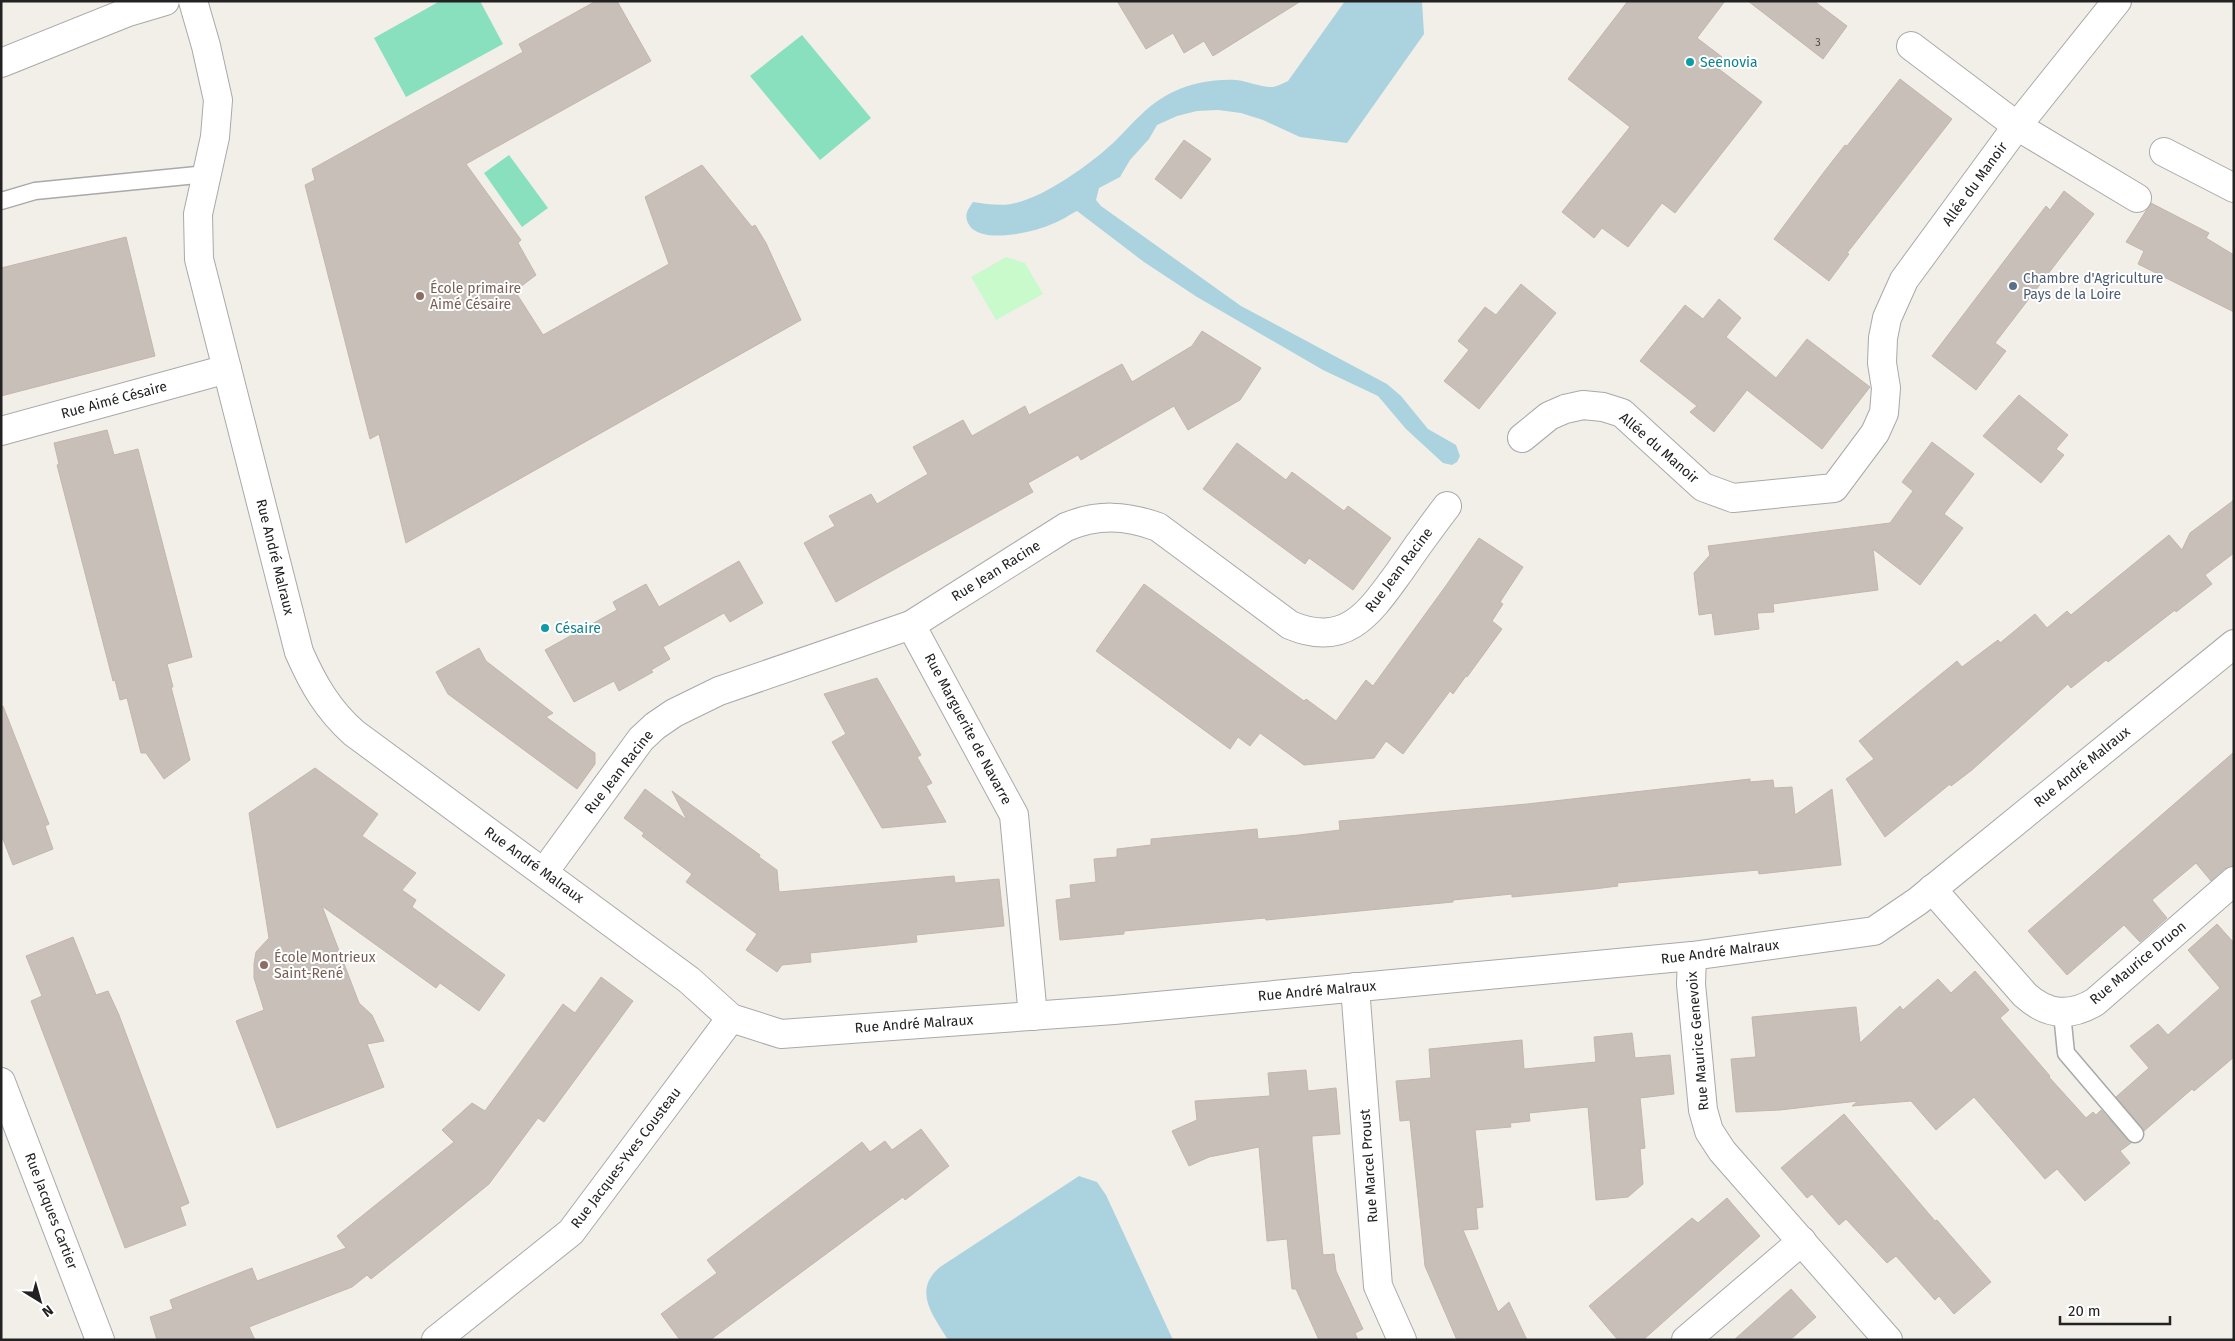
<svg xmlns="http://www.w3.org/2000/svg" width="2235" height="1341" font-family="'Fira Sans',sans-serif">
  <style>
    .park { fill: #c8facc }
    .pitch { fill: #88e0be }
    .water { fill: #aad3df }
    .building { fill: #c7bfb8; stroke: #c4b6ab }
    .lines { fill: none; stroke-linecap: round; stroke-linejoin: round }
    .lane-casing { stroke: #a9a9a9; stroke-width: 19 }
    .street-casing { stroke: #a9a9a9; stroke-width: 30 }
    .lane { stroke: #fff; stroke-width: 16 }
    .street { stroke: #fff; stroke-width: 28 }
    .culture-dot { fill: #0f9aa8; stroke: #fff; stroke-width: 2 }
    .service-dot { fill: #5c6f8a; stroke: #fff; stroke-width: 2 }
    .education-dot { fill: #8d6e63; stroke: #fff; stroke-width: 2 }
    .labels { text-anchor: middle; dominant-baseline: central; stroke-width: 4; stroke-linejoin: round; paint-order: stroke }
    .number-label { font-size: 11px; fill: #4b4948 }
    .culture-label { font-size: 14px; fill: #0d838f; stroke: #fff; text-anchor: start }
    .street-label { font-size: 14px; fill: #222; stroke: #fff }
    .service-label { font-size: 14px; fill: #4e5e75; stroke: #fff; text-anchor: start }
    .education-label { font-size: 14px; fill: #785e54; stroke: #fff; text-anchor: start }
  </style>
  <rect width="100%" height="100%" fill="#f2efe9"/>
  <!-- park -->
  <path class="park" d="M1006 257 1025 263 1043 294 996 320 971 277Z"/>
  <!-- pitch -->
  <g class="pitch">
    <path d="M440 1H480L503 44 406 97 374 38Z"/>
    <path d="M802 35 871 118 820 160 750 76Z"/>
    <path d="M509 155 548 208 522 227 484 173Z"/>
  </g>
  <!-- water -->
  <g class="water">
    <path d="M1345 1H1422L1424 34 1347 143 1300 137 1263 120 1241 113 1218 110 1197 111 1177 116 1157 125 1149 139 1130 160 1120 177 1099 188 1096 200 1101 206 1241 306 1387 384 1401 396 1428 429 1456 445 1460 456 1457 462 1452 465 1443 463 1406 429 1378 396 1323 370 1197 297 1144 262 1077 211C1069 215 1061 221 1052 224 1035 232 978 246 968 223 964 215 968 209 973 202 986 204 999 206 1011 204 1042 199 1089 165 1112 144 1132 125 1147 104 1173 92 1192 83 1214 79 1236 80 1248 81 1262 88 1273 87 1278 86 1283 83 1288 81Z"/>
    <path d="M1079 1176 1097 1182 1106 1195 1173 1340H948C933 1315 912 1291 940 1267Z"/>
  </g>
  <!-- building -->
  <g class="building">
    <path d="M596 1H617L651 61 466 164 521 240 518 243 536 275 515 291 543 335 669 264 645 197 702 165 752 227 755 225 766 243 801 320 406 543 379 434 370 439 305 185 315 180 312 169 523 52 519 44Z"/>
    <path d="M1117 1H1301L1213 56 1204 41 1184 53 1173 33 1146 49Z"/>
    <path d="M1628 1H1725L1697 38 1722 57 1715 66 1762 102 1675 213 1662 203 1628 247 1602 228 1594 238 1562 212 1630 127 1568 79Z"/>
    <path d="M1748 1H1814L1847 26 1823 59Z"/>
    <path d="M1900 79 1952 119 1847 253 1849 254 1829 281 1774 239 1824 172 1845 145 1847 146Z"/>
    <path d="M1184 140 1211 159 1181 199 1155 179Z"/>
    <path d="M2064 191 2094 214 1995 343 2006 351 1976 390 1932 356 2046 206 2050 210Z"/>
    <path d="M2151 203 2209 233 2206 238 2234 255V312L2138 264 2144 251 2126 242Z"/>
    <path d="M126 237 155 356 1 396V268Z"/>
    <path d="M1521 284 1556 313 1479 409 1444 381 1469 350 1458 341 1485 307 1496 315Z"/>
    <path d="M1719 299 1741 318 1726 337 1776 378 1807 339 1870 387 1822 449 1747 390 1714 432 1690 412 1697 406 1640 361 1685 305 1703 319Z"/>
    <path d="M1202 331 1261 368 1240 400 1188 430 1174 406 1081 460 1078 455 1028 483 1033 492 836 602 804 543 835 526 829 516 871 494 877 504 928 474 913 447 963 420 972 436 1025 406 1029 415 1122 364 1132 382 1192 346Z"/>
    <path d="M2019 395 2068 435 2056 449 2064 455 2041 483 1983 436Z"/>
    <path d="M107 430 114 455 138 449 192 657 167 664 173 687H171L190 760 164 779 146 753H141L127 698 120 700 115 680 113 681 57 465 59 464 54 443Z"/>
    <path d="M1932 442 1974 474 1944 514 1963 528 1920 585 1873 549 1878 590 1773 604 1774 612 1757 613 1759 629 1715 635 1712 613 1699 615 1694 573 1710 555 1708 546 1890 523 1913 491 1902 482Z"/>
    <path d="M1237 443 1286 480 1292 472 1344 511 1348 506 1391 538 1353 590 1309 558 1305 564 1203 489Z"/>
    <path d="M2234 500V553L2205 575 2212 584 2176 612 2175 610 2108 662 2106 660 2071 688 2068 684 1972 770 1951 786 1950 784 1885 837 1846 779 1874 759 1859 741 1957 661 1962 667 1998 640 2000 643 2035 614 2047 628 2067 611 2071 615 2169 535 2182 550 2190 533Z"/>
    <path d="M1479 538 1523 567 1500 602 1503 604 1492 621 1502 629 1467 677 1466 676 1453 694 1450 691 1403 754 1386 741 1374 758 1304 765 1260 733 1250 746 1238 737 1230 749 1096 651 1144 584 1304 701 1306 699 1336 721 1366 680 1373 686 1445 587Z"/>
    <path d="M739 561 763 603 730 622 724 613 663 647 670 659 651 670 653 672 619 691 614 681 574 702 545 650 617 610 613 602 646 584 659 607Z"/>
    <path d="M479 648 486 661 553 713 546 717 595 753V764L577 789 448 694 436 672Z"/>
    <path d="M877 678 921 755 917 757 932 783 926 786 946 822 882 828 832 742 846 734 824 694Z"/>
    <path d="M3 706 49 824 45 826 53 849 13 865 1 834V707Z"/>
    <path d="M2234 752V866L2224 869 2211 881 2196 863 2152 900 2167 918 2140 942 2124 925 2067 975 2028 931Z"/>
    <path d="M315 768 378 814 362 836 416 873 402 890 416 900 412 907 505 975 479 1011 440 983 436 988 322 906 359 1003 372 1015 384 1041 367 1044 384 1087 277 1128 236 1021 264 1010 254 978V964L256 952 269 938 249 813Z"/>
    <path d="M1750 779V782L1773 780 1774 788 1792 787 1795 815 1832 789 1841 865 1759 874 1758 870 1617 883 1618 886 1594 889 1512 897V894L1453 900V902L1266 920 1265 918 1124 931V934L1060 940 1056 900 1071 898 1070 885 1096 882 1094 859 1117 857V849L1151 845V839L1257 829 1258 839 1299 835 1340 830 1339 821 1527 804Z"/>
    <path d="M645 789 687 820 672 791 760 855 759 857 777 870 779 892 954 876 955 883 999 879 1004 926 916 935 917 942 810 953 811 962 782 965 777 972 746 950 757 934 686 882 692 874 642 836 644 833 624 818Z"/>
    <path d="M2217 924 2234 943V1057L2194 1091 2192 1089 2144 1131 2116 1097 2149 1068 2130 1046 2158 1024 2168 1035 2220 988 2188 950Z"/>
    <path d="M73 937 96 995 108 991 119 1015 189 1203 180 1207 186 1225 125 1248 31 1001 42 996 26 956Z"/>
    <path d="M1975 971 2009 1010 2000 1018 2050 1076 2049 1077 2086 1118 2093 1112 2096 1115 2101 1110 2131 1143 2120 1151 2130 1163 2085 1201 2057 1169 2045 1179 1974 1097 1936 1130 1911 1101 1852 1106 1858 1101 1780 1110 1736 1112 1731 1059 1756 1057 1752 1017 1856 1007 1860 1043 1900 1006 1903 1010 1938 979 1951 993Z"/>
    <path d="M601 977 633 1001 544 1122 538 1118 489 1184 435 1228 371 1279 367 1275 352 1287 249 1327 255 1340H157L150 1317 173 1309 170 1300 252 1268 257 1281 346 1248 337 1236 454 1142 442 1130 472 1103 485 1111 563 1004 575 1013Z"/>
    <path d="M1632 1033 1635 1058 1670 1055 1674 1094 1640 1098 1645 1148 1640 1149 1643 1184 1628 1197 1596 1200 1588 1107 1529 1113 1530 1121 1510 1123 1511 1127 1475 1130 1483 1207 1476 1208 1478 1229 1463 1230 1498 1312 1509 1302 1527 1340H1457L1425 1266 1410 1120 1400 1121 1396 1081 1431 1078 1429 1049 1522 1040 1524 1069 1596 1062 1594 1037Z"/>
    <path d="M1306 1070 1308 1091 1336 1088 1340 1134 1312 1136V1142L1323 1255 1334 1254 1336 1271 1363 1329 1355 1333 1358 1340H1319L1296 1289H1292L1287 1239 1267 1241 1259 1147 1209 1157 1189 1166 1172 1131 1197 1120 1195 1101 1270 1096 1268 1073Z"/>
    <path d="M1844 1114 1935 1221 1937 1220 1991 1282 1954 1314 1939 1296 1935 1300 1896 1256 1887 1263 1846 1219 1839 1225 1812 1194 1807 1198 1781 1168Z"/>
    <path d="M921 1129 949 1166 905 1200 903 1197 710 1340H680L661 1314 717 1273 707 1260 862 1142 870 1152 885 1141 892 1150Z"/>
    <path d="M1727 1198 1760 1236 1643 1340H1618L1589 1306 1692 1218 1698 1223Z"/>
    <path d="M1791 1289 1816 1317 1790 1340H1734Z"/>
  </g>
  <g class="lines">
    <!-- lane casing -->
    <g class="lane-casing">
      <g id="lane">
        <path d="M1 201 35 191 207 174"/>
        <path d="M2062 1013 2066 1053 2135 1134"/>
      </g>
    </g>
    <!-- street casing -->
    <g class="street-casing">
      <g id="street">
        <path d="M193 1 206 46 218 100 215 137 198 214 199 259 299 652C313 684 328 710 354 733L689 980 731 1018 781 1034 1114 1010 1692 956 1874 931 1918 901 2234 644"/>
        <path d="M1911 46 2017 126 2137 198"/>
        <path d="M1 63 128 12 165 1"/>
        <path d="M2164 152 2234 188"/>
        <path d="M1 431 227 369"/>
        <path d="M1522 438 1549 416 1565 409 1583 405 1603 407 1622 413 1703 487 1733 498 1834 488 1875 433 1884 413 1886 388 1882 363 1883 338 1887 318 1904 280 2017 126 2117 1"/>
        <path d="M911 625 1014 815 1033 1016"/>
        <path d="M544 872 641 739 655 726 674 713 719 691 911 625 1066 527C1098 514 1125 515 1158 527L1290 625C1347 649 1370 612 1400 571 1415 549 1431 527 1447 506"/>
        <path d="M1932 889 2025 995C2047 1015 2070 1017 2095 1002L2234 881"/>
        <path d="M1692 956 1691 984 1703 1110 1709 1131 1722 1151 1888 1340"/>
        <path d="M1355 987 1378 1286 1402 1340"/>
        <path d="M1 1082 100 1340"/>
        <path d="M436 1340 571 1232 731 1018"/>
        <path d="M1686 1340 1802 1241"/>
      </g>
    </g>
    <!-- lane -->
    <use href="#lane" class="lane"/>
    <!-- street -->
    <use href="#street" class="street"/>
  </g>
  <!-- markers -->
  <g class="culture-dot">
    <circle cx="1690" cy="62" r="5"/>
    <circle cx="545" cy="628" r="5"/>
  </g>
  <circle class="service-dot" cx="2013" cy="286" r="5"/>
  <g class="education-dot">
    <circle cx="420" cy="296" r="5"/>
    <circle cx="264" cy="965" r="5"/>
  </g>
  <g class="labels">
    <!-- number labels -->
    <g class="number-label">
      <text x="1818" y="42">3</text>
    </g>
    <!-- culture labels -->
    <g class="culture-label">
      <text x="1700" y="62">Seenovia</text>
      <text x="555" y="628">Césaire</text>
    </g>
    <!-- street labels -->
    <g class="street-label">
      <text transform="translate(1975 184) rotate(-54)">Allée du Manoir</text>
      <text transform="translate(114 400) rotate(-15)">Rue Aimé Césaire</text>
      <text transform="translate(1659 448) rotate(41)">Allée du Manoir</text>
      <text transform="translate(275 557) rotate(76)">Rue André Malraux</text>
      <text transform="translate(1399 570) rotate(-53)">Rue Jean Racine</text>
      <text transform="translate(996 571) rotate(-32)">Rue Jean Racine</text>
      <text transform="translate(968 729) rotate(62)">Rue Marguerite de Navarre</text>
      <text transform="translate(2082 767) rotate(-39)">Rue André Malraux</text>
      <text transform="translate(619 772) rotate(-52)">Rue Jean Racine</text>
      <text transform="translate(534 865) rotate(36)">Rue André Malraux</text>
      <text transform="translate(1720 952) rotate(-7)">Rue André Malraux</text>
      <text transform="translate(2138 963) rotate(-40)">Rue Maurice Druon</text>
      <text transform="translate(1317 991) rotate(-5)">Rue André Malraux</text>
      <text transform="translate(914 1024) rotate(-4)">Rue André Malraux</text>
      <text transform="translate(1698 1041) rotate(-95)">Rue Maurice Genevoix</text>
      <text transform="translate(626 1158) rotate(-53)">Rue Jacques-Yves Cousteau</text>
      <text transform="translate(1369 1166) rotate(-94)">Rue Marcel Proust</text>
      <text transform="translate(51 1211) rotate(69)">Rue Jacques Cartier</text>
    </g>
    <!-- service labels -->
    <g class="service-label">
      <text x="2023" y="278">Chambre d'Agriculture<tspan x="2023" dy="16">Pays de la Loire</tspan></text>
    </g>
    <!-- education labels -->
    <g class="education-label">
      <text x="430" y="288">École primaire<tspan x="430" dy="16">Aimé Césaire</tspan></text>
      <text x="274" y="957">École Montrieux<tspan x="274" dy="16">Saint-René</tspan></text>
    </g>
  </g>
  <!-- border -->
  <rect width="2235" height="1341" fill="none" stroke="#222222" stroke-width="5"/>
  <!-- north arrow -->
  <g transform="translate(40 1301) rotate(143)" stroke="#ffffff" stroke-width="4" paint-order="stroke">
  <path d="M0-4L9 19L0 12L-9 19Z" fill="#222222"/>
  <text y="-8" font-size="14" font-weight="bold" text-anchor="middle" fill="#222222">N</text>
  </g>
  <!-- scale -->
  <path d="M2060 1316v8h110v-8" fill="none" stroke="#222222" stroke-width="2.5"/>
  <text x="2068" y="1316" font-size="15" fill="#222222" stroke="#ffffff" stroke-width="4" paint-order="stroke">20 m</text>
</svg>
